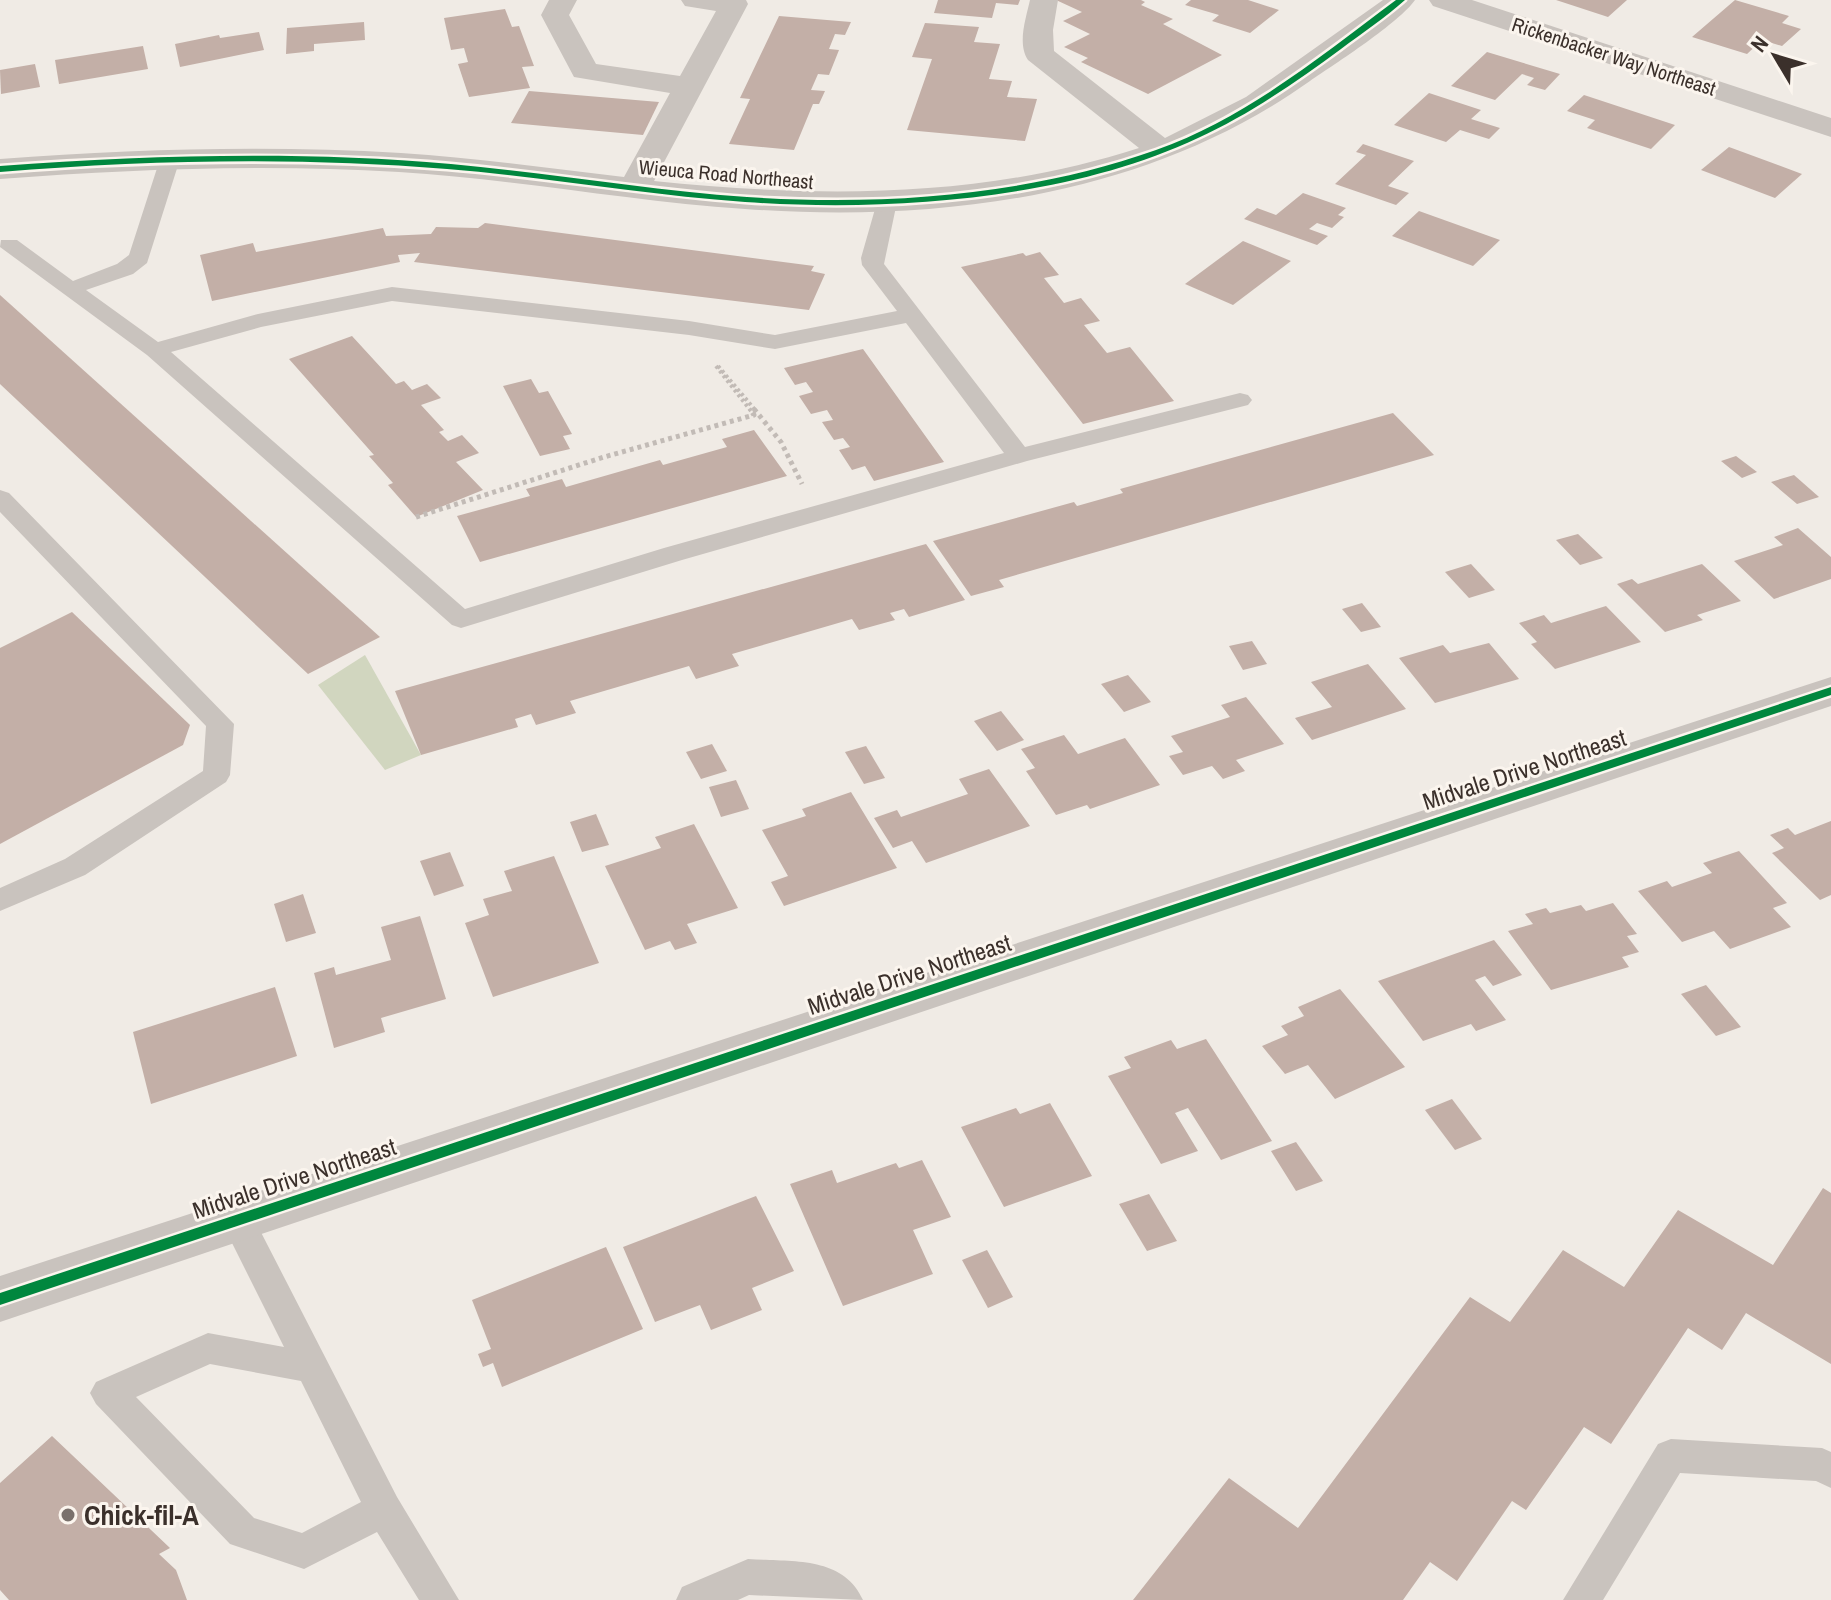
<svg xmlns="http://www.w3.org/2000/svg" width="1831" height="1600" font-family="'Archivo Narrow',sans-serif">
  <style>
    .green { fill: #d1d6bf }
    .building { fill: #c3afa7 }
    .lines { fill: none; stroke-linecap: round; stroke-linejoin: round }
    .path-far1 { stroke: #c2bbb6; stroke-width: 4; stroke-dasharray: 3 3; stroke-linecap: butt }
    .path { stroke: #c2bbb6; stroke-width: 5; stroke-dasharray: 4 4; stroke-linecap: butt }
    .service { fill: #c9c3be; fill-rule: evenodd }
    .minor { fill: #c9c3be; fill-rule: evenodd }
    .cycleway-casing { stroke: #fbf5ee; stroke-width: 5 }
    .cycleway { fill: #00873e; fill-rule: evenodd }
    .poi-dot { fill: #7a716c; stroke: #fbf5ee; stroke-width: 3 }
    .labels { text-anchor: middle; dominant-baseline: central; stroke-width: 6; stroke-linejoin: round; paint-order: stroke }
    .far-street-label { font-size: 20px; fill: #3b302b; stroke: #fbf5ee }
    .street-label { font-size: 24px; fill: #3b302b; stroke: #fbf5ee }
    .near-poi-label { font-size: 28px; font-weight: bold; fill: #3b302b; stroke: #fbf5ee; text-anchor: start }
  </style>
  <rect width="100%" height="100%" fill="#f0ebe5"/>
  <!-- green -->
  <path class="green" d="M365 655 421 755 385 770 318 685Z"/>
  <!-- building -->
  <g class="building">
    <path d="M938 0H1020L1018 5 996 3 992 18 934 13Z"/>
    <path d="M1056 0H1141L1145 2 1141 5 1173 19 1163 24 1222 55 1148 94 1081 62 1088 58 1064 47 1090 34 1063 21 1082 12Z"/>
    <path d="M1191 0H1248L1279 10 1250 33 1212 21 1219 15 1185 5Z"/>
    <path d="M1556 0H1627L1608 17Z"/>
    <path d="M1735 0 1789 16 1782 23 1801 29 1782 46 1762 40 1747 54 1692 37Z"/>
    <path d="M505 9 512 27 519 26 534 66 522 67 530 88 469 97 458 64 468 62 464 48 451 50 444 18Z"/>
    <path d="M779 16 851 22 845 35 835 34 829 49 839 50 829 75 818 74 811 90 825 91 819 104H813L794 150 729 144 750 99 740 98Z"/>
    <path d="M364 22 365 40 314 44V51L286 54 287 28Z"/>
    <path d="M925 23 979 27 974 42 1000 44 989 79 1012 81 1007 97 1037 99 1025 141 907 130 932 59 912 57Z"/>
    <path d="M259 32 264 50 180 67 175 44 219 35 220 38Z"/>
    <path d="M143 46 148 69 59 84 55 60Z"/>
    <path d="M1487 52 1560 74 1545 90 1527 85 1534 78 1522 74 1495 100 1451 86Z"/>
    <path d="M35 64 40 87 1 94 0 70Z"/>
    <path d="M529 91 659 102 643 135 511 123Z"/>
    <path d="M1429 93 1481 110 1471 119 1500 128 1489 139 1460 130 1446 142 1394 125Z"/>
    <path d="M1584 95 1675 125 1651 149 1587 128 1595 120 1567 111Z"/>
    <path d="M1363 144 1414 161 1388 186 1409 193 1396 205 1335 184 1366 155 1356 152Z"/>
    <path d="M1729 147 1802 174 1775 198 1701 170Z"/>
    <path d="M1303 193 1346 208 1338 215 1344 217 1332 228 1317 223 1309 229 1328 236 1317 245 1244 219 1257 208 1276 215Z"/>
    <path d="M1419 211 1500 240 1473 266 1392 236Z"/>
    <path d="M485 223 814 266 811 271 825 274 809 310 414 262 420 253 398 255 400 262 212 301 200 255 253 243 256 252 383 228 386 236 431 234 436 227 478 228Z"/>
    <path d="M1243 241 1291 261 1233 305 1185 284Z"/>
    <path d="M1040 252 1059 275 1044 278 1064 303 1081 298 1100 321 1084 325 1107 353 1130 347 1174 401 1083 424 961 267 1023 253 1026 256Z"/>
    <path d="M0 295 380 637 308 674 0 384Z"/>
    <path d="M352 336 396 384 404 381 412 390 427 384 441 398 421 405 444 430 439 432 448 441 462 435 479 453 456 462 483 490 416 517 388 485 393 483 369 456 374 455 289 359Z"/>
    <path d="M863 349 944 462 874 481 865 466 852 470 839 450 850 447 843 438 834 440 822 422 833 420 827 410 811 414 799 396 813 392 806 382 795 385 784 368Z"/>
    <path d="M531 379 539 393 548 391 572 434 563 436 570 449 540 456 503 386Z"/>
    <path d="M1393 413 1434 455 999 580 1004 587 971 596 933 541 1074 502 1077 506 1123 493 1120 489Z"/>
    <path d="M754 430 787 476 480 562 457 516 530 496 526 489 562 479 566 487 660 460 663 465 727 447 722 439Z"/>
    <path d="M1736 456 1757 472 1742 478 1721 461Z"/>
    <path d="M1794 475 1819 497 1797 504 1771 482Z"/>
    <path d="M1798 528 1831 557V579L1774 599 1734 561 1783 545 1774 537Z"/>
    <path d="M1578 534 1603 558 1580 565 1556 540Z"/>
    <path d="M926 544 965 600 909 617 904 609 890 613 895 620 859 630 852 619 732 654 739 666 696 679 689 666 570 701 576 713 536 725 531 714 515 719 518 727 421 755 395 691Z"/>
    <path d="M1471 564 1495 590 1469 598 1445 572Z"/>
    <path d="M1702 564 1741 601 1697 615 1703 620 1665 632 1617 584 1632 579 1638 584Z"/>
    <path d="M1362 603 1381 627 1361 632 1342 609Z"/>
    <path d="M1606 606 1641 642 1555 669 1531 644 1537 642 1519 623 1544 615 1551 623Z"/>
    <path d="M72 612 190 725 183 745 0 844V648Z"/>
    <path d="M1252 641 1267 664 1243 670 1229 646Z"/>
    <path d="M1489 643 1519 679 1435 703 1399 658 1443 645 1450 653Z"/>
    <path d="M1368 664 1406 709 1312 740 1295 718 1332 707 1311 682Z"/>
    <path d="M1128 675 1151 702 1124 712 1101 684Z"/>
    <path d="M1246 697 1284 744 1236 760 1245 771 1223 779 1212 766 1183 775 1169 756 1183 752 1171 736 1230 717 1221 705Z"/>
    <path d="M1001 711 1024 740 997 751 974 721Z"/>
    <path d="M1064 735 1078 754 1125 738 1160 785 1090 809 1087 805 1056 815 1026 771 1035 768 1021 749Z"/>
    <path d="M712 744 727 771 701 779 686 752Z"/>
    <path d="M866 746 885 778 864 784 845 752Z"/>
    <path d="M989 769 1030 826 926 863 912 841 893 848 874 818 897 810 901 817 968 794 959 779Z"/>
    <path d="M736 780 749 809 721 817 709 787Z"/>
    <path d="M851 792 897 868 784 906 771 882 788 876 762 830 806 816 802 809Z"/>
    <path d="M596 814 609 845 582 852 570 822Z"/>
    <path d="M1831 821V895L1820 900 1772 853 1784 848 1770 835 1788 828 1795 835Z"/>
    <path d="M694 824 738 908 687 924 697 943 675 950 670 941 645 950 605 866 661 848 655 837Z"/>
    <path d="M1739 851 1787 903 1773 908 1791 927 1730 949 1714 931 1682 942 1638 891 1667 881 1672 887 1712 873 1703 863Z"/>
    <path d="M450 852 464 886 434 896 420 861Z"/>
    <path d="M554 856 599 963 493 997 465 923 489 915 483 899 512 891 504 871Z"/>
    <path d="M303 894 316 933 286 942 274 904Z"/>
    <path d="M1613 903 1637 934 1627 936 1639 952 1622 957 1629 967 1551 990 1508 931 1533 924 1525 914 1546 908 1550 913 1581 905 1586 911Z"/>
    <path d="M420 916 446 999 381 1018 385 1032 334 1048 314 973 334 967 336 975 391 960 381 927Z"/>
    <path d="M1494 940 1522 975 1493 986 1485 976 1475 980 1506 1020 1476 1031 1471 1024 1423 1041 1378 981Z"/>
    <path d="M1706 985 1741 1027 1716 1036 1681 994Z"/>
    <path d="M275 987 297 1056 151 1104 133 1032Z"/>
    <path d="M1340 989 1405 1067 1335 1099 1308 1065 1285 1074 1262 1046 1288 1035 1281 1026 1304 1016 1298 1007Z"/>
    <path d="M1206 1039 1272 1141 1221 1160 1188 1108 1175 1113 1198 1151 1161 1164 1108 1076 1131 1068 1124 1057 1171 1040 1177 1049Z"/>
    <path d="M1452 1099 1482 1139 1455 1150 1425 1110Z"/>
    <path d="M1050 1103 1092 1176 1004 1207 961 1127 1016 1108 1020 1114Z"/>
    <path d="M1296 1142 1323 1181 1296 1191 1271 1151Z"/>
    <path d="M922 1160 951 1217 913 1230 933 1274 843 1306 790 1184 832 1170 837 1183 896 1163 899 1168Z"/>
    <path d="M1823 1188 1831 1193V1364L1746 1313 1722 1350 1688 1328 1611 1444 1584 1427 1526 1510 1512 1501 1457 1581 1430 1562 1403 1600H1133L1229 1478 1298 1528 1470 1297 1510 1322 1563 1250 1624 1287 1678 1210 1773 1265Z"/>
    <path d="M1149 1194 1177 1241 1147 1251 1119 1204Z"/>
    <path d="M756 1196 794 1271 752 1288 762 1310 711 1330 700 1305 655 1322 623 1247Z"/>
    <path d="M606 1247 643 1329 502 1387 493 1363 483 1367 478 1354 491 1349 472 1300Z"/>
    <path d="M987 1250 1013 1297 988 1308 962 1260Z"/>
    <path d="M52 1436 170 1548 159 1554 176 1570 187 1600H9L0 1590V1483Z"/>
  </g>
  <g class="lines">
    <!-- path-far1 -->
    <g class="path-far1">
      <path d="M716 366 751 411"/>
      <path d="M718 366 756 411"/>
    </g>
    <!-- path -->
    <g class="path">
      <path d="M754 409 781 442 802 484"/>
      <path d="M416 517 604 457 754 415 750 409"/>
    </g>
    <!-- service -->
    <g class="service">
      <path d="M170 153 180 159 147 263 133 274 86 290 158 342 258 314 392 287 689 321 775 335 897 311 862 265 861 258 877 202 887 196 897 202 884 264 1025 447 1240 393 1248 395 1252 400 1248 405 1027 461 682 560 461 628 452 625 147 355 0 247 1 240H17L73 281 117 264 129 255 160 159ZM392 301 689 335 775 349 906 323 1004 453 664 548 465 609 171 352 261 327Z"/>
      <path d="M0 490 9 493 234 724 230 775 226 782 85 875 0 911V888L65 859 203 771 206 726 0 512Z"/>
      <path d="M237 1205 249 1209 397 1497 459 1600H419L377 1532 304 1569 230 1544 96 1404 90 1393 96 1382 208 1333 284 1347 220 1219 225 1209ZM210 1364 301 1381 361 1502 302 1533 254 1518 136 1397Z"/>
      <path d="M1671 1439 1822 1448 1831 1452V1488L1816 1481 1680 1473 1603 1600H1563L1658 1444Z"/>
      <path d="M748 1559C790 1562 843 1555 863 1600L749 1595 738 1600H676L682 1587Z"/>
    </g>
    <!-- minor -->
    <g class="minor">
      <path d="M549 0H577L569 15 596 64 680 76 716 11 685 6 681 0H746L748 4 654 181C818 198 981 199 1139 148L1028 60C1017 44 1026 18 1030 0H1058L1053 30 1054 51 1165 138 1246 97 1383 0H1415C1400 22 1335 64 1310 81 1147 197 941 223 745 209 629 201 515 179 399 172 266 164 133 169 0 179V159C133 149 267 145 401 153 476 158 550 168 624 177L670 93 574 77 541 15Z"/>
      <path d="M1429 0H1472L1831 118V137L1433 6Z"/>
      <path d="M1831 677V706L0 1322V1276Z"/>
    </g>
    <!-- cycleway casing -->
    <g class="cycleway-casing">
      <g id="cycleway">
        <path d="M1396 0H1405C1385 18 1362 33 1341 49 1296 82 1249 115 1198 138 1066 200 889 212 745 202 645 195 546 177 447 169 298 157 149 160 0 172V166C150 155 301 151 451 164 550 173 648 190 747 197 884 206 1026 196 1156 150 1246 118 1321 56 1396 0Z"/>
        <path d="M1831 687V695L0 1305V1293Z"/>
      </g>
    </g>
    <!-- cycleway -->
    <use href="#cycleway" class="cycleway"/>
  </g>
  <!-- markers -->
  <circle class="poi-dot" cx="68" cy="1515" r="8"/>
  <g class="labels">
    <!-- far-street labels -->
    <g class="far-street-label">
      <text transform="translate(1614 56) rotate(18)">Rickenbacker Way Northeast</text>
      <text transform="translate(726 174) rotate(5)">Wieuca Road Northeast</text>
    </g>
    <!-- street labels -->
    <g class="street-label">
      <text transform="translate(1524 769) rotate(-18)">Midvale Drive Northeast</text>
      <text transform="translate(909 974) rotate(-18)">Midvale Drive Northeast</text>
      <text transform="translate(294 1178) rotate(-18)">Midvale Drive Northeast</text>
    </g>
    <!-- near-poi labels -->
    <g class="near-poi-label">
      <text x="84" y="1515">Chick-fil-A</text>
    </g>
  </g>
  <!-- north arrow -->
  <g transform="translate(1775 56) rotate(308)" stroke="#fbf5ee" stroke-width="6" paint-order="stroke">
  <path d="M0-6L14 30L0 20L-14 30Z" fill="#3b302b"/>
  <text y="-12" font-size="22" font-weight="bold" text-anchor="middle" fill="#3b302b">N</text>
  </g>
</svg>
